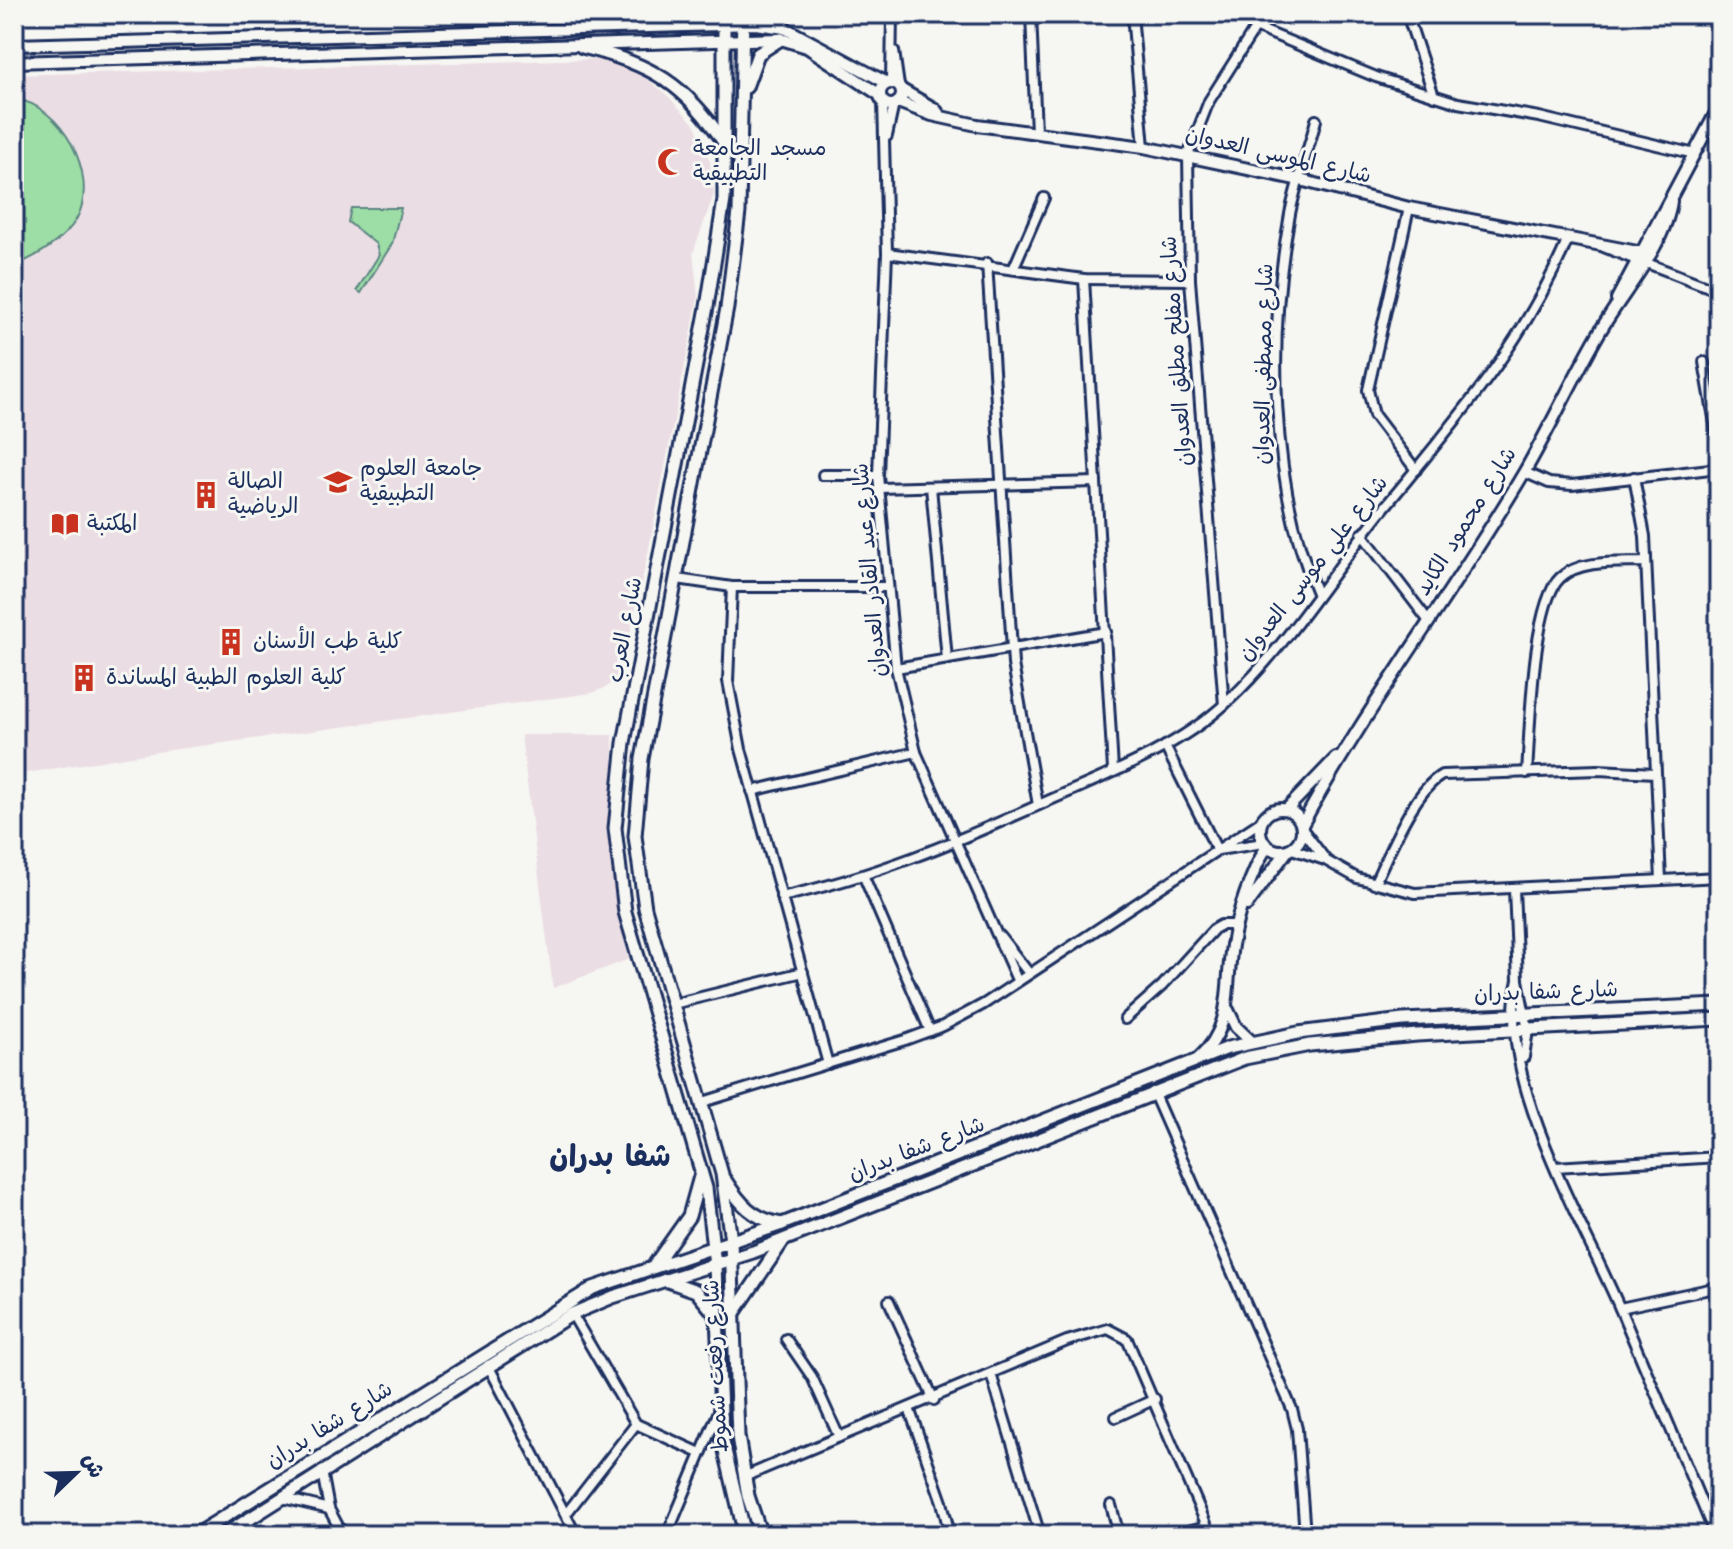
<svg xmlns="http://www.w3.org/2000/svg" width="1733" height="1549" font-family="Kalam,'Playpen Sans Arabic',sans-serif">
  <style>
    .built { fill: #ebdde4 }
    .green { fill: #9ddda6; stroke: #5c8682; stroke-width: 2 }
    .lines { fill: none; stroke-linecap: round; stroke-linejoin: round }
    .minor-casing { stroke: #1b2f5e; stroke-width: 14 }
    .tertiary-casing { stroke: #1b2f5e; stroke-width: 16 }
    .secondary-casing { stroke: #1b2f5e; stroke-width: 17 }
    .minor { stroke: #f6f6f2; stroke-width: 8 }
    .tertiary { stroke: #f6f6f2; stroke-width: 10 }
    .secondary { stroke: #f6f6f2; stroke-width: 11 }
    .labels { text-anchor: middle; dominant-baseline: central; stroke-width: 6; stroke-linejoin: round; paint-order: stroke }
    .poi-label { font-size: 22px; fill: #1b2f5e; stroke: #f6f6f2; text-anchor: start }
    .street-label { font-size: 22px; fill: #1b2f5e; stroke: #f6f6f2 }
    .district-label { font-size: 30px; font-weight: bold; fill: #1b2f5e; stroke: #f6f6f2 }
  </style>
  <rect width="100%" height="100%" fill="#f6f6f2"/>
  <filter id="ink" filterUnits="userSpaceOnUse"><feTurbulence type="fractalNoise" baseFrequency=".0125" numOctaves="2"/><feDisplacementMap in="SourceGraphic" scale="16" xChannelSelector="R" yChannelSelector="G"/><feConvolveMatrix kernelMatrix="1 2 1 2 8 2 1 2 1" color-interpolation-filters="sRGB"/></filter>
  <g filter="url(#ink)">
    <!-- built -->
    <g class="built">
      <path d="M599 59 633 69 664 92 695 125 710 162 714 194 693 253 698 298 648 553 623 665 616 677 607 687 592 693 163 751 14 775V75Z"/>
      <path d="M521 735H613L616 885 632 958 553 988Z"/>
    </g>
    <!-- green -->
    <g class="green">
      <path d="M14 99C61 104 100 175 77 218 65 240 36 257 14 266Z"/>
      <path d="M351 208H401L392 244 361 293 357 290 379 255 376 244 348 222Z"/>
    </g>
    <g class="lines">
      <!-- minor casing -->
      <g class="minor-casing">
        <g id="minor">
          <path d="M1031 14 1036 132"/>
          <path d="M1132 14 1144 147"/>
          <path d="M1407 14 1434 96"/>
          <path d="M1255 27 1376 77 1458 103 1539 117 1695 154"/>
          <path d="M894 51 899 86"/>
          <path d="M891 82 892 14"/>
          <path d="M883 101 887 253 878 475 896 668 916 752 1017 980"/>
          <path d="M1316 120C1308 152 1296 183 1290 214 1268 333 1269 482 1317 593"/>
          <path d="M887 136 894 104"/>
          <path d="M1409 208 1368 390 1374 415 1416 470"/>
          <path d="M887 253 1084 279 1190 280"/>
          <path d="M1644 262 1719 291"/>
          <path d="M987 263 1013 664 1038 805"/>
          <path d="M1014 267 1044 198"/>
          <path d="M1084 279 1113 770"/>
          <path d="M1704 362 1719 446"/>
          <path d="M1524 472 1549 483 1572 485 1719 468"/>
          <path d="M823 475H878"/>
          <path d="M1634 477 1645 536 1661 880"/>
          <path d="M931 487 947 659"/>
          <path d="M879 488 1096 482"/>
          <path d="M1362 534 1428 620"/>
          <path d="M677 579 732 587H887"/>
          <path d="M732 587 728 681 741 749 828 1064"/>
          <path d="M896 668 1106 632"/>
          <path d="M1224 705 1190 280 1188 155 1209 101 1264 14"/>
          <path d="M1165 746 1217 850"/>
          <path d="M1527 773C1530 732 1532 604 1560 578 1580 559 1620 563 1645 562"/>
          <path d="M752 791 916 752"/>
          <path d="M1303 830 1325 859"/>
          <path d="M1292 849 1325 860 1357 878 1415 893 1719 877"/>
          <path d="M1218 850 1264 843"/>
          <path d="M864 877 930 1031"/>
          <path d="M1374 884C1389 854 1413 791 1442 775L1598 770 1655 773"/>
          <path d="M1514 889 1518 980 1528 1030 1524 1057"/>
          <path d="M781 897C873 877 956 842 1041 804 1104 776 1175 750 1226 703 1290 644 1334 568 1389 502 1458 418 1526 340 1568 239"/>
          <path d="M1000 936 1028 972"/>
          <path d="M1518 980C1494 1075 1584 1224 1621 1311 1653 1386 1684 1460 1715 1535"/>
          <path d="M673 1004 803 972"/>
          <path d="M1125 1019 1162 986 1214 929 1221 925H1236"/>
          <path d="M1153 1092 1292 1409 1297 1429 1305 1535"/>
          <path d="M703 1102 905 1040 943 1026 984 1004 1260 822"/>
          <path d="M1555 1167 1719 1157"/>
          <path d="M889 1301 934 1400"/>
          <path d="M1620 1308 1719 1287"/>
          <path d="M572 1314 636 1424 698 1452"/>
          <path d="M786 1339 812 1377 839 1437"/>
          <path d="M488 1365 576 1535"/>
          <path d="M991 1374 1040 1535"/>
          <path d="M909 1408 942 1502 950 1535"/>
          <path d="M1116 1417 1155 1399"/>
          <path d="M322 1471 329 1509 343 1535"/>
          <path d="M744 1477 1067 1341 1108 1329 1127 1339 1207 1526 1172 1535"/>
          <path d="M283 1498 329 1509"/>
          <path d="M1111 1505 1119 1535"/>
          <path d="M566 1514 636 1424"/>
          <path d="M667 1535 719 1411"/>
        </g>
      </g>
      <!-- tertiary casing -->
      <g class="tertiary-casing">
        <g id="tertiary">
          <path d="M14 45 756 24 785 28 887 83"/>
          <path d="M14 62 781 39 807 47 880 95"/>
          <circle cx="891" cy="94" r="11"/>
          <path d="M902 90 935 109 940 116"/>
          <path d="M898 102 932 115 977 125 1144 147 1300 180 1409 208 1648 254"/>
          <path d="M1604 246 1639 260"/>
          <path d="M1617 299 1719 107"/>
          <circle cx="1281" cy="830" r="21"/>
          <path d="M1287 809 1336 758"/>
          <path d="M1302 825C1369 702 1454 592 1525 471 1551 426 1573 378 1599 333 1621 294 1666 245 1671 201"/>
          <path d="M1247 905 1288 850"/>
          <path d="M1228 1010 1236 1027 1253 1043"/>
          <path d="M1198 1059C1234 1027 1225 988 1232 945 1237 913 1251 873 1267 846"/>
        </g>
      </g>
      <!-- secondary casing -->
      <g class="secondary-casing">
        <g id="secondary">
          <path d="M724 14V200L707 307 624 743 615 828 625 912 706 1188 715 1265 722 1438 745 1535"/>
          <path d="M743 14 739 212 727 308 642 759 635 836 645 908 722 1174 731 1241 738 1436 748 1496 761 1535"/>
          <path d="M772 14 785 28"/>
          <path d="M578 28 617 14"/>
          <path d="M582 47C650 63 687 85 725 144"/>
          <path d="M746 87 758 54 781 39"/>
          <path d="M725 1180C740 1204 753 1219 782 1224"/>
          <path d="M655 1264 689 1216 701 1173"/>
          <path d="M665 1280 696 1291 715 1314"/>
          <path d="M732 1316 783 1241"/>
          <path d="M195 1535 593 1288 782 1224 1228 1048 1298 1033 1403 1020 1719 1005"/>
          <path d="M224 1535 572 1314 613 1297 753 1252 1245 1058 1310 1045 1417 1035 1719 1019"/>
        </g>
      </g>
      <!-- minor -->
      <use href="#minor" class="minor"/>
      <!-- tertiary -->
      <use href="#tertiary" class="tertiary"/>
      <!-- secondary -->
      <use href="#secondary" class="secondary"/>
    </g>
  </g>
  <!-- icons -->
  <defs>
    <g id="mosque-bare" transform="scale(2.16)"><path d="M3.5-4.9A6 6 0 1 0 3.5 4.9A5 5 0 1 1 3.5-4.9Z" fill="#c8321e" stroke="#f6f6f2" stroke-width="2.5" paint-order="stroke"/></g>
    <g id="university-bare" transform="scale(2.16)"><path d="M0-5L7-2L0 1L-7-2ZM-4 1L0 2.5L4 1V4Q0 6-4 4Z" fill="#c8321e" stroke="#f6f6f2" stroke-width="2.5" paint-order="stroke"/></g>
    <g id="building-bare" transform="scale(2.16)"><path d="M-4-6H4V6H1V3H-1V6H-4ZM-2.5-4.3h1.7v1.8h-1.7ZM.8-4.3h1.7v1.8H.8ZM-2.5-1h1.7V.8h-1.7ZM.8-1h1.7V.8H.8Z" fill="#c8321e" stroke="#f6f6f2" stroke-width="2.5" paint-order="stroke"/></g>
    <g id="library-bare" transform="scale(2.16)"><path d="M-6-4Q-3-5.5-.7-3.5V5Q-3 3-6 4ZM6-4Q3-5.5 .7-3.5V5Q3 3 6 4Z" fill="#c8321e" stroke="#f6f6f2" stroke-width="2.5" paint-order="stroke"/></g>
  </defs>
  <g fill-rule="evenodd">
    <use href="#mosque-bare" x="671" y="162"/>
    <use href="#university-bare" x="338" y="482"/>
    <use href="#building-bare" x="206" y="495"/>
    <use href="#library-bare" x="65" y="524"/>
    <use href="#building-bare" x="231" y="642"/>
    <use href="#building-bare" x="84" y="678"/>
  </g>
  <g class="labels">
    <!-- poi labels -->
    <g class="poi-label">
      <text x="693" y="149">مسجد الجامعة<tspan x="693" dy="25">التطبيقية</tspan></text>
      <text x="360" y="469">جامعة العلوم<tspan x="360" dy="25">التطبيقية</tspan></text>
      <text x="228" y="482">الصالة<tspan x="228" dy="25">الرياضية</tspan></text>
      <text x="87" y="524">المكتبة</text>
      <text x="253" y="642">كلية طب الأسنان</text>
      <text x="106" y="678">كلية العلوم الطبية المساندة</text>
    </g>
    <!-- street labels -->
    <g class="street-label">
      <text transform="translate(1278 156) rotate(13)">شارع الموسى العدوان</text>
      <text transform="translate(1178 351) rotate(-94)">شارع مفلح مطلق العدوان</text>
      <text transform="translate(1265 364) rotate(-89)">شارع مصطفى العدوان</text>
      <text transform="translate(1467 522) rotate(-58)">شارع محمود الكايد</text>
      <text transform="translate(1314 569) rotate(-52)">شارع علي موسى العدوان</text>
      <text transform="translate(871 570) rotate(-95)">شارع عبد القادر العدوان</text>
      <text transform="translate(626 630) rotate(-79)">شارع العرب</text>
      <text transform="translate(1546 993) rotate(-2)">شارع شفا بدران</text>
      <text transform="translate(917 1150) rotate(-21)">شارع شفا بدران</text>
      <text transform="translate(717 1366) rotate(-93)">شارع رفعت شموط</text>
      <text transform="translate(330 1426) rotate(-32)">شارع شفا بدران</text>
    </g>
    <!-- district labels -->
    <g class="district-label">
      <text x="610" y="1158">شفا بدران</text>
    </g>
  </g>
  <!-- margin -->
  <rect width="1733" height="1549" fill="none" stroke="#f6f6f2" stroke-width="48"/>
  <rect x="24" y="24" width="1685" height="1501" fill="none" stroke="#1b2f5e" stroke-width="3" filter="url(#ink)"/>
  <!-- north arrow -->
  <g transform="translate(76 1473) rotate(67)" stroke="#f6f6f2" stroke-width="6" paint-order="stroke">
  <path d="M0-6L14 30L0 20L-14 30Z" fill="#1b2f5e"/>
  <text y="-12" font-size="22" font-weight="bold" text-anchor="middle" fill="#1b2f5e">ش</text>
  </g>
</svg>
